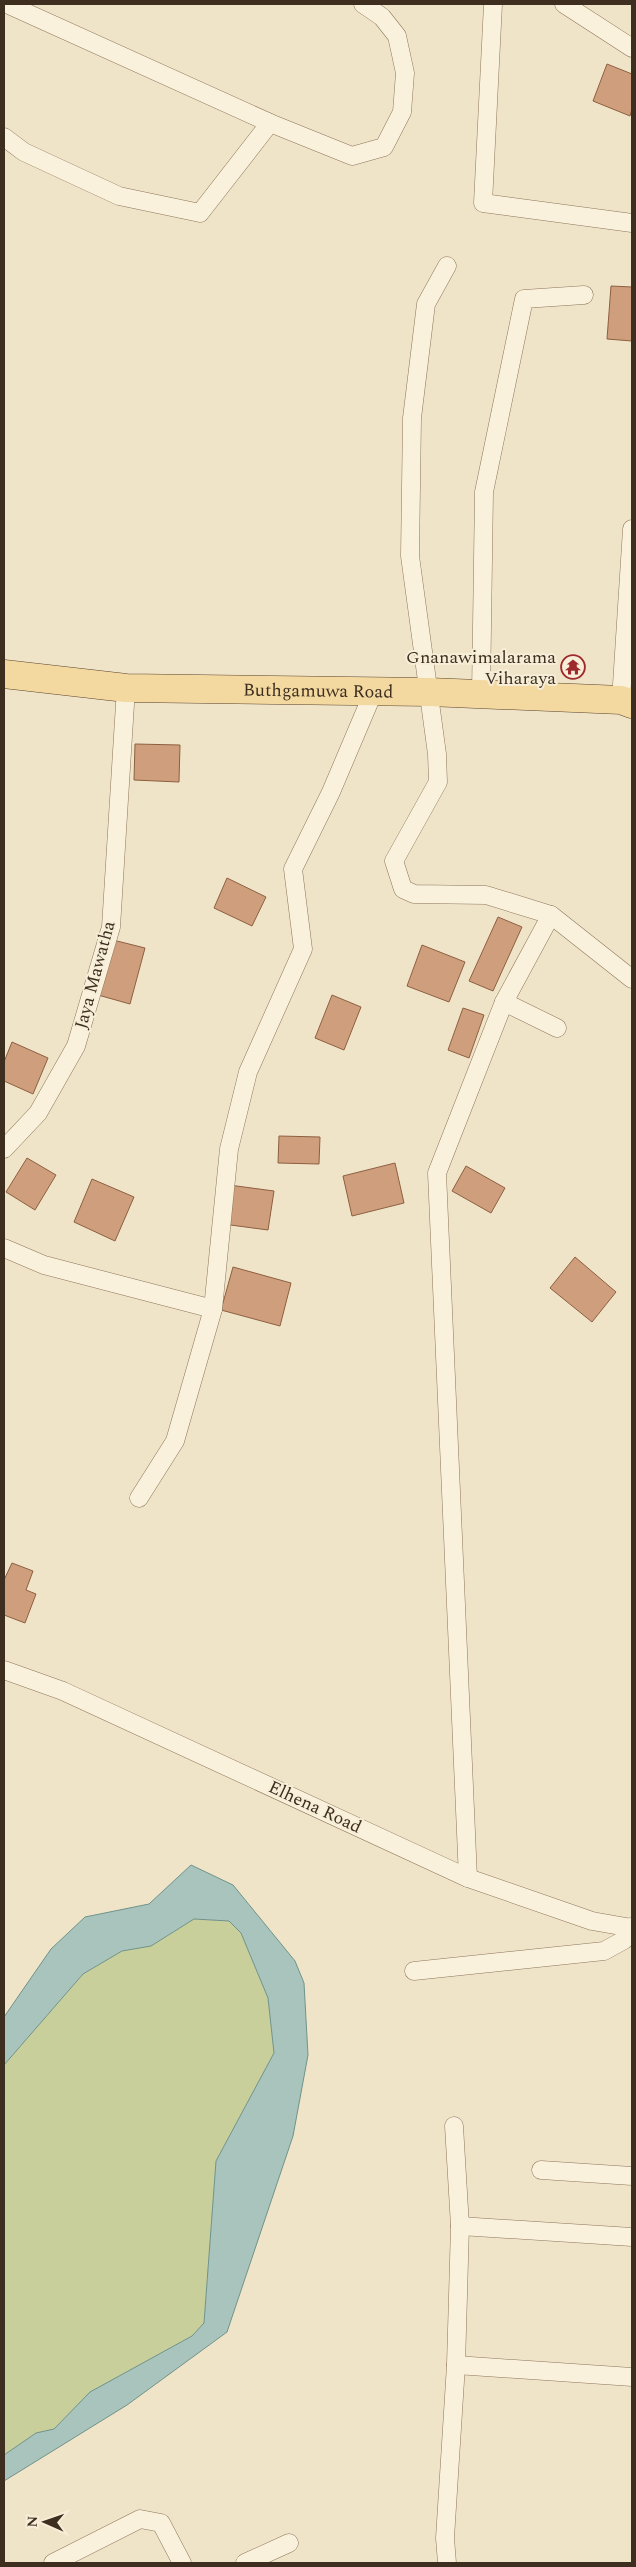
<svg xmlns="http://www.w3.org/2000/svg" width="636" height="2567" font-family="Spectral,serif">
  <style>
    .green { fill: #c9cf9b }
    .water { fill: #a9c4bc; stroke: #6f938a }
    .building { fill: #cf9f7d; stroke: #8d5f41 }
    .lines { fill: none; stroke-linecap: round; stroke-linejoin: round }
    .street-casing { stroke: #8d765c; stroke-width: 19 }
    .primary-casing { stroke: #5b4430; stroke-width: 29 }
    .street { stroke: #faf1dc; stroke-width: 18 }
    .primary { stroke: #f3d9a0; stroke-width: 28 }
    .labels { text-anchor: middle; dominant-baseline: central; stroke-width: 4; stroke-linejoin: round; paint-order: stroke }
    .poi-label { font-size: 18px; fill: #3d2e20; stroke: #f7eed8; text-anchor: end }
    .street-label { font-size: 18px; fill: #3d2e20; stroke: #f7eed8 }
  </style>
  <rect width="100%" height="100%" fill="#f0e4c8"/>
  <!-- green -->
  <path class="green" d="M194 1919 229 1921 241 1933 268 1998 274 2053 216 2161 204 2323 192 2336 91 2392 54 2429 36 2433 4 2455V2065L83 1974 122 1951 151 1946Z"/>
  <!-- water -->
  <path class="water" d="M191 1865 233 1885 295 1961 304 1983 308 2055 293 2136 227 2332 127 2405 4 2481V2455L36 2433 54 2429 90 2392 192 2336 204 2323 216 2161 274 2053 268 1998 241 1933 229 1921 194 1919 151 1946 122 1951 83 1974 4 2065V2017L51 1949 85 1917 149 1904Z"/>
  <!-- building -->
  <g class="building">
    <path d="M607 64 632 74V109L630 116 593 101Z"/>
    <path d="M611 286 632 287V341L607 339Z"/>
    <path d="M135 744 180 745 179 782 134 780Z"/>
    <path d="M227 878 266 897 252 926 214 908Z"/>
    <path d="M498 917 522 927 493 991 469 981Z"/>
    <path d="M113 940 145 948 130 1004 98 995Z"/>
    <path d="M422 945 465 962 449 1002 407 986Z"/>
    <path d="M332 995 361 1007 344 1050 315 1038Z"/>
    <path d="M463 1008 484 1015 469 1058 448 1050Z"/>
    <path d="M12 1042 48 1058 33 1094 4 1081V1062Z"/>
    <path d="M279 1136 320 1137 319 1164 278 1163Z"/>
    <path d="M27 1158 56 1175 35 1210 6 1192Z"/>
    <path d="M395 1163 404 1203 352 1216 343 1176Z"/>
    <path d="M466 1166 505 1188 491 1213 452 1191Z"/>
    <path d="M92 1179 134 1197 115 1241 74 1222Z"/>
    <path d="M229 1185 274 1191 268 1230 223 1224Z"/>
    <path d="M575 1257 616 1292 592 1322 550 1288Z"/>
    <path d="M233 1267 291 1283 280 1326 221 1310Z"/>
    <path d="M12 1563 33 1571 26 1590 36 1594 25 1623 4 1615V1580Z"/>
  </g>
  <g class="lines">
    <!-- street casing -->
    <g class="street-casing">
      <g id="street">
        <path d="M7 4 270 123 352 156 384 147 402 112 405 73 397 36 382 17 363 4"/>
        <path d="M493 4 483 203 632 223"/>
        <path d="M564 4 632 48"/>
        <path d="M4 137 24 152 119 196 200 213 270 123"/>
        <path d="M447 266 426 304 412 418 410 556 437 754 438 782 394 861 403 889 414 894 486 895 551 915 632 979"/>
        <path d="M481 694 484 492 524 299 584 295"/>
        <path d="M621 700 632 529"/>
        <path d="M504 1002 557 1028"/>
        <path d="M4 1149 38 1113 76 1046 111 927 126 688"/>
        <path d="M4 1248 44 1265 213 1309"/>
        <path d="M139 1498 175 1441 213 1309 229 1149 248 1072 303 949 293 869 331 792 373 693"/>
        <path d="M4 1670 63 1691 468 1878 592 1921 632 1928"/>
        <path d="M468 1878 437 1173 504 1002 551 915"/>
        <path d="M414 1971 604 1951 624 1940 631 1927"/>
        <path d="M541 2170 632 2176"/>
        <path d="M460 2226 632 2237"/>
        <path d="M456 2365 632 2377"/>
        <path d="M53 2563 140 2519 161 2523 182 2563"/>
        <path d="M245 2563 289 2543"/>
        <path d="M447 2563 445 2538 456 2365 460 2226 454 2126"/>
      </g>
    </g>
    <!-- primary casing -->
    <g class="primary-casing">
      <g id="primary">
        <path id="s1" d="M4 674 126 688 429 692 621 700 632 704"/>
      </g>
    </g>
    <!-- street -->
    <use href="#street" class="street"/>
    <!-- primary -->
    <use href="#primary" class="primary"/>
  </g>
  <!-- icons -->
  <defs>
    <g id="temple-ring" transform="scale(1.25)"><circle r="9.5" fill="#f7eed8" stroke="#9e2a2b" stroke-width="1.5"/><path d="M0-6L5-2H3V0L6.5 2.5H4V6H1.5V3h-3V6H-4V2.5H-6.5L-3 0V-2H-5Z" fill="#9e2a2b"/></g>
  </defs>
  <g fill-rule="evenodd">
    <use href="#temple-ring" x="573" y="667"/>
  </g>
  <g class="labels">
    <!-- poi labels -->
    <g class="poi-label">
      <text x="556" y="657">Gnanawimalarama<tspan x="556" dy="21">Viharaya</tspan></text>
    </g>
    <!-- street labels -->
    <g class="street-label">
      <text stroke="none"><textPath href="#s1" startOffset="315">Buthgamuwa Road</textPath></text>
      <text transform="translate(95 975) rotate(-75)">Jaya Mawatha</text>
      <text transform="translate(315 1807) rotate(25)">Elhena Road</text>
    </g>
  </g>
  <!-- border -->
  <rect width="636" height="2567" fill="none" stroke="#3d2e20" stroke-width="10"/>
  <!-- north arrow -->
  <g transform="translate(45 2522) rotate(272)" stroke="#f7eed8" stroke-width="4" paint-order="stroke">
  <path d="M0-4L9 19L0 12L-9 19Z" fill="#3d2e20"/>
  <text y="-8" font-size="14" font-weight="bold" text-anchor="middle" fill="#3d2e20">N</text>
  </g>
</svg>
